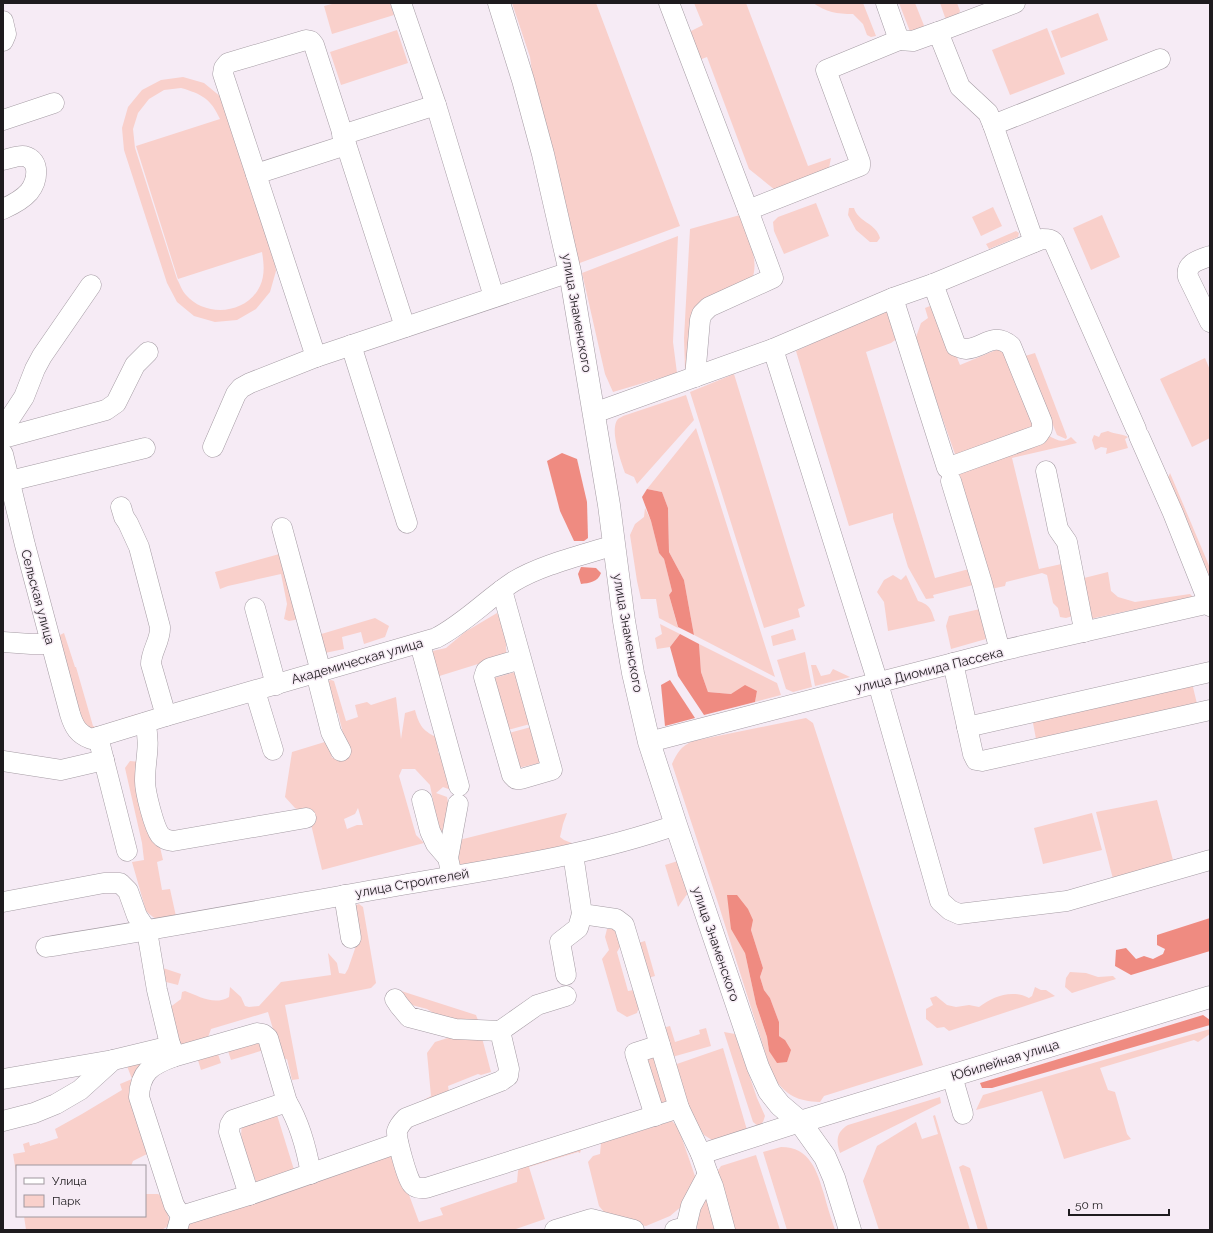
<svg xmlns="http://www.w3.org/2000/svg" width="1213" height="1233" font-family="Raleway,sans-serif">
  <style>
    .green { fill: #f9d0cb; fill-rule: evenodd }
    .forest { fill: #ef8b81 }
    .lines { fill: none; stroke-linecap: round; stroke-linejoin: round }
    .minor-casing { stroke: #a59ca4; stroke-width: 21 }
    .major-casing { stroke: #a59ca4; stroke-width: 23 }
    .minor { stroke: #fff; stroke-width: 20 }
    .major { stroke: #fff; stroke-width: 22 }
    .labels { text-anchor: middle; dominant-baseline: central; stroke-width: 3; stroke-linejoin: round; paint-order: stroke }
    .street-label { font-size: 13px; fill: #1e1b1e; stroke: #f6ebf5 }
  </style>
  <rect width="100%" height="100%" fill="#f6ebf5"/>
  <!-- green -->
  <g class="green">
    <path d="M336 3H390L394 15 332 34 324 6Z"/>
    <path d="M512 3H596L680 226 577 264 534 87 530 57Z"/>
    <path d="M694 3H746L808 166 831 158 828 173 775 190 749 169 707 57 699 60 689 32 703 25Z"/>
    <path d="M813 3H863L876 36 871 37 867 35 863 24 853 14C837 14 826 12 813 3Z"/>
    <path d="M899 3H915L925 28 911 34Z"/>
    <path d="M940 3H957L960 11 958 15 946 20Z"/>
    <path d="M1098 13 1108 40 1061 58 1051 31Z"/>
    <path d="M1047 28 1065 74 1010 95 992 50Z"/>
    <path d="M397 30 408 63 341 85 330 52Z"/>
    <path d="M183 77 204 83 221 97 273 249 276 271 270 292 256 309 237 320 215 322 194 316 177 302 167 283 124 150 122 128 128 107 142 90 161 80ZM181 88C202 94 211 99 220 119L136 146 178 279 262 252C264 264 265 275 260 286 247 314 206 318 186 295 182 291 180 284 177 279L135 148 133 129 138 113 149 99 164 90Z"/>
    <path d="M816 203 829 236 784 254 774 231 773 222 778 217Z"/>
    <path d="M993 207 1002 226 981 236 972 217Z"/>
    <path d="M849 208H854C858 222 876 223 880 238L877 242H870L856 230 848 215Z"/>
    <path d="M740 215C747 236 760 258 752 280L701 305 691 361 685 369 684 338 690 229Z"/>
    <path d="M1102 215 1120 257 1091 270 1073 228Z"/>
    <path d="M1016 231 1019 233 1018 237 989 249 986 244Z"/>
    <path d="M678 236 673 342 677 373 613 392 605 374 582 273Z"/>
    <path d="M935 304 960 365 996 350 1001 349 1005 350 1038 425 956 457 915 340 921 323 928 318 925 308Z"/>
    <path d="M890 308 898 338 891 343 866 352 935 578 969 569 973 585 933 595 934 598 926 599 908 567 893 518V513L849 526 796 351Z"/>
    <path d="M1035 353 1067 437 1066 439 1057 435 1025 356Z"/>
    <path d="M1205 358 1210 370V438L1192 447 1160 379Z"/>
    <path d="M734 374 805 606 798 609 800 617 764 628 690 392Z"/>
    <path d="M686 395 694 420 637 484 634 477 625 473C621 461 609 429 618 419 619 418 622 417 623 416Z"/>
    <path d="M696 428 775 677 694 635 684 580 669 552 668 508 662 492 647 489Z"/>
    <path d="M1108 431C1116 435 1121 433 1128 437L1125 439 1128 448 1106 454 1107 448 1101 447 1095 450 1092 440 1094 435 1099 437 1101 433Z"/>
    <path d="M1049 436C1057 440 1063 444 1071 437L1077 443 1012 458 1039 569 1066 563 1076 615 1066 618 1060 617 1058 608 1053 603 1047 575 1042 573 1006 582 1005 586 991 589 958 473Z"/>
    <path d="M1170 473 1210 568V580L1167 480Z"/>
    <path d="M645 508 651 521 659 553 664 559 672 591 669 595 678 628 659 618 656 599H641L637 581 630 535 635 524 644 517Z"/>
    <path d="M283 553 300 619 289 621 284 619 287 604 281 574 228 586 220 589 215 572Z"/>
    <path d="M1108 572 1111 591 1118 597 1135 602 1190 594 1193 597 1090 619 1080 579Z"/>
    <path d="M893 575 901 580 906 575 918 601C931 605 931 610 935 621L888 631 884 602 877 592 884 580Z"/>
    <path d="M980 609 986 639 951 649 946 626 949 616Z"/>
    <path d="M497 613C504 626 507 640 506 655L490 665 478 664 433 678 428 652 446 648 465 632Z"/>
    <path d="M375 618 389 626 385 637 364 644 361 632 342 637 344 649 320 654 318 635Z"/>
    <path d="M660 624 680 634 670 647 657 649 655 638 662 634Z"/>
    <path d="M793 629 796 640 773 646 771 636Z"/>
    <path d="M64 633 75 667H76L93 726 97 727 137 714 135 719 92 731 84 728 58 638 60 635Z"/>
    <path d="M699 644 777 683 781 695 755 702 757 691 731 694 708 692 701 672Z"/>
    <path d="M805 652 812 687 793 692 786 689 777 660Z"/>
    <path d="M811 665H816L821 676 830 674 833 669 850 677 815 686Z"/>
    <path d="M515 672 530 724 508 730 494 678Z"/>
    <path d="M331 680 334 681 346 721 358 717 355 705 367 702 371 705 396 697 401 739 405 713 415 710C419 725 423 732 439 738L438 752 450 769 451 790 443 787 436 793 447 797 451 819 441 832 436 816 430 785 415 769H402L399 776 416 835 424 843 322 870 309 816 295 808 285 797 292 752 328 741 332 758 348 754 338 713 330 714 328 681ZM358 808 363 825H357L347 829 344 819 355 814Z"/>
    <path d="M1192 683 1198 708 1037 744 1032 718Z"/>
    <path d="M806 718 813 723 923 1065 824 1096 820 1102C797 1101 787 1096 773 1077L718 903 672 764C677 753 681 746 693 741ZM753 920 751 930 763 968 760 977 764 990 770 998 779 1022V1036L785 1040 769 1051 767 1037 756 1004 745 953Z"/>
    <path d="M531 727 540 763 518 768 509 733Z"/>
    <path d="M130 761 140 762 163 860 157 862 162 890 170 889 177 921C162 921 157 922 146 911L132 862 144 860 142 843 125 768Z"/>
    <path d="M1157 800 1174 864 1113 879 1096 812Z"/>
    <path d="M567 813 563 824 560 837 564 840 579 846 460 866 456 865 455 841Z"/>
    <path d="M1092 813 1102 850 1043 864 1034 828Z"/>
    <path d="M681 860 690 890 678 907 665 865Z"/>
    <path d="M359 904 363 907 376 983 371 988 285 1005 299 1079 292 1080 287 1059 282 1060 268 1012 211 1029 206 1043 187 1048 179 1044 169 1008 181 999 182 992 185 991C199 996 214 1006 229 997L230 987 241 997 245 1006 249 1007 259 1006 281 982 331 975 328 953 337 963 339 973 345 974 348 969 358 940 354 906Z"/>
    <path d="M615 928 620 947 617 952 628 991 634 990 639 1007 637 1013 627 1017 617 1011 602 959 609 950 605 937 607 929Z"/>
    <path d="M645 941 655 976 648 978 638 943Z"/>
    <path d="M163 968 181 974 178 985 162 981Z"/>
    <path d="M1070 972 1086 973 1098 977 1113 976 1116 979 1072 993 1065 987 1066 978Z"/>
    <path d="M1035 987 1041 990H1046L1055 996 949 1031 944 1027 937 1028 926 1019V1009L933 1005 930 998 936 996 947 1005 956 1007 969 1005 979 1007C993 996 1012 989 1029 998L1032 996Z"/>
    <path d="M395 989 476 1015 480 1026 448 1022 427 1009 404 1003 398 998Z"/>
    <path d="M670 1026 675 1042 700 1034 699 1030 706 1028 711 1046 672 1057 663 1028Z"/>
    <path d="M1210 1029V1034L1198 1042 1194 1040 1100 1068 1108 1090 1115 1092 1127 1134 1131 1139 1064 1159 1042 1091 976 1110 983 1095Z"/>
    <path d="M724 1032 735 1034 757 1098 765 1116 763 1122 758 1126 753 1122Z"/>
    <path d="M481 1034 491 1072 481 1075 478 1074 448 1086 449 1092 406 1110 431 1096 427 1053 435 1042 457 1035Z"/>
    <path d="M260 1042 264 1050 231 1060 227 1048Z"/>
    <path d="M723 1048 747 1130 712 1140 704 1135 698 1126 686 1099 674 1065Z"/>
    <path d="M217 1051 221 1063 201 1070 197 1057Z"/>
    <path d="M650 1055 657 1058 671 1101 666 1106 659 1103 646 1063Z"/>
    <path d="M149 1062 147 1154 133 1161 131 1166H17V1178L13 1154 25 1152 23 1144 29 1142 30 1146 40 1143V1144L58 1138 55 1129 82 1114 122 1090 120 1084 132 1079 127 1066Z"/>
    <path d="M940 1097 941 1103 840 1153C836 1141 836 1132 848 1125Z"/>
    <path d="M277 1115 295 1173 259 1184 256 1182C250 1165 238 1144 242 1126Z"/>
    <path d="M935 1115 970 1230H879L863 1181 877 1146 916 1122 922 1139 938 1134 933 1116Z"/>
    <path d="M672 1121 678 1127 696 1179 682 1206 670 1216 646 1226 623 1222 605 1213 599 1206 588 1162 593 1156 600 1154 601 1143Z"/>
    <path d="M781 1147C810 1147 817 1171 824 1194 827 1206 831 1218 835 1230H787L763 1152Z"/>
    <path d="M578 1148 581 1150 580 1153 578 1152 529 1167 545 1219 513 1230H185L189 1219 394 1154 419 1222 443 1215 440 1208 517 1182 518 1171 521 1166Z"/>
    <path d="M756 1155 780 1230H729L714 1176 721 1166Z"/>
    <path d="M963 1165 970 1168 988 1230H978L959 1167Z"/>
    <path d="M145 1194H158L162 1197 171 1225 161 1230H26L24 1216H145Z"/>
    <path d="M709 1197 718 1230H698L695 1222 702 1200Z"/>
  </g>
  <!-- forest -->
  <g class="forest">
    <path d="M562 453 577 459 587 502 588 538 584 541H574L560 511 547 461Z"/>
    <path d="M647 489 662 492 668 508 669 552 684 580 694 635 678 627 669 595 672 591 664 559 659 553 651 521 642 497Z"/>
    <path d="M581 567 596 568 601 573C598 582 589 583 581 584L578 574Z"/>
    <path d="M680 634 699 644 701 672 708 692 731 694 745 685 757 691 755 702 704 715 678 676 670 647Z"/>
    <path d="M670 680 695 718 665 726 661 685Z"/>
    <path d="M727 895H737L748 909 753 920 751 930 763 968 760 977 764 990 770 998 779 1022V1036L785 1040 791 1050 787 1062 777 1063 769 1051 767 1037 756 1004 745 953 731 929Z"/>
    <path d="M1210 918V951L1131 975 1115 966 1116 950 1126 948 1136 959 1144 956 1153 959 1163 954 1165 949 1157 945V935Z"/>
    <path d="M1203 1015 1210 1020V1025L992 1088H982L980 1083Z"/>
  </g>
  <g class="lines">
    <!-- minor casing -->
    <g class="minor-casing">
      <g id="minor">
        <path d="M401 3 436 105 494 297"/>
        <path d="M669 3 748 210"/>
        <path d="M886 3 899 40 913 41 938 32 960 87 988 113 993 125 1160 59"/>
        <path d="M3 21 6 34 3 41"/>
        <path d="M938 32 1015 3"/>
        <path d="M3 120 54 103"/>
        <path d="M993 125 1034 242"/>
        <path d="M342 135 436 105"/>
        <path d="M3 160C9 159 18 155 24 156 42 160 37 182 29 192 22 200 12 205 3 209"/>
        <path d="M256 174 346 145"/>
        <path d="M1210 256C1199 260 1185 263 1188 277L1210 322"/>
        <path d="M893 298 947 468 1038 435 1042 429V422L1011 346C993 331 984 348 966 349 963 349 959 347 956 346L933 284"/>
        <path d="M351 345 407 523"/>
        <path d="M773 349 878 683 940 901 950 910 959 914 1067 901 1210 860"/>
        <path d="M316 357 223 74 224 68 228 63 306 40 311 41 314 45 405 327"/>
        <path d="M695 377 700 320 702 314 709 307 773 278 748 210 860 166V162L826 70 899 40"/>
        <path d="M594 413 773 349 893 298 933 284 1042 239C1048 239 1053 239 1055 245L1136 429"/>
        <path d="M3 429 24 397 35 369 42 356 91 285"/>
        <path d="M1139 436 1173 513 1210 606"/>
        <path d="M3 438 106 410 116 403 135 365 148 352"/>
        <path d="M213 447 236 394 241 388 250 383 316 357 570 272"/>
        <path d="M3 454 25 545 70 714C74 727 78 734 91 739L166 716 436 638C465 623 487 599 513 582 540 565 583 555 614 545"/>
        <path d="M1046 471 1058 529 1067 542 1083 624 1084 632"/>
        <path d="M10 481 145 448"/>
        <path d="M951 481 982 583 1000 651"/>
        <path d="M121 507 124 517 128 523 139 547 160 627C161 640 151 651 151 664L166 716"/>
        <path d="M282 528 321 672"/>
        <path d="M502 590 552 770 521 779H516L512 775 484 677 486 671 490 668 521 659"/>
        <path d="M255 608 276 685"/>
        <path d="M3 642 31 644H50"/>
        <path d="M420 644 459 786"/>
        <path d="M953 663 973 754 976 760 982 761 1210 710"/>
        <path d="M316 673 331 732 341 751"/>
        <path d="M255 691 273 750"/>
        <path d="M145 723C151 745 145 759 145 781 145 792 154 827 160 835 164 840 168 840 173 841L306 818"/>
        <path d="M967 727 1210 672"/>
        <path d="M98 737 127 851"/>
        <path d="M649 742 1000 651 1210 603"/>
        <path d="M3 761 61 770 104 760"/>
        <path d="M422 800 430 831 436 844 448 858 452 876"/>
        <path d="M573 854 582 914 616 919 624 925 679 1108 701 1154 708 1174 713 1186 725 1230"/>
        <path d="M448 858 458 804"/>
        <path d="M344 895 351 938"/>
        <path d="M3 902 104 883H120L128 891 137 916 147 931 157 990 173 1057C151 1065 140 1072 139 1097L174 1205 181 1216 177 1230"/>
        <path d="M46 947C165 928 283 906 402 885 494 869 587 856 676 825"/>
        <path d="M566 975 560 942 578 928 582 914"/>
        <path d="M395 999 399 1005 409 1017 455 1029 500 1031 509 1069 508 1076 501 1081 406 1118C402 1122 399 1125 397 1131 396 1138 407 1179 412 1184 416 1189 421 1188 426 1188L679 1108"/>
        <path d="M500 1031 537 1005 566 996"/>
        <path d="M173 1057 257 1033 263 1034 268 1038 287 1102C299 1122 307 1151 311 1174"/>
        <path d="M952 1076 963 1114"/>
        <path d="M3 1079 113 1060"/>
        <path d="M655 1116 635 1053 660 1045"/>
        <path d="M3 1121 34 1113 56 1104 80 1090 113 1060 171 1046"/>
        <path d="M701 1154 800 1122"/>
        <path d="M249 1195 229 1132 230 1125 233 1120 287 1102"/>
        <path d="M181 1216 249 1195 398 1143"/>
        <path d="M555 1230 591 1219 634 1230"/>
        <path d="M675 1230 686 1227 691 1206 708 1174"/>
      </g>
    </g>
    <!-- major casing -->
    <g class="major-casing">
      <g id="major">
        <path d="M499 3 523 80 543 154 570 272 609 505 624 621 633 673 649 742 676 825 758 1067 769 1091 780 1105 800 1122 825 1157 834 1178 850 1230"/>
        <path d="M800 1122 1210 997"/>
      </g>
    </g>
    <!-- minor -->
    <use href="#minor" class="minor"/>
    <!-- major -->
    <use href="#major" class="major"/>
  </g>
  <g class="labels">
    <!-- street labels -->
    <g class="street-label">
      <text transform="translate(577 313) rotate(80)">улица Знаменского</text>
      <text transform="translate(38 597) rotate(75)">Сельская улица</text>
      <text transform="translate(628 633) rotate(80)">улица Знаменского</text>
      <text transform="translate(357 661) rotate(-16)">Академическая улица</text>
      <text transform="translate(929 670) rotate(-14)">улица Диомида Пассека</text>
      <text transform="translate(412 883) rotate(-10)">улица Строителей</text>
      <text transform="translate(716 944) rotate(71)">улица Знаменского</text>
      <text transform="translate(1005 1060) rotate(-17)">Юбилейная улица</text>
    </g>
  </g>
  <!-- border -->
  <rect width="1213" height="1233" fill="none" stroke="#1e1b1e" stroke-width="8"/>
  <!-- legend -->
  <rect x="16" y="1165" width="130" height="52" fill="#f6ebf5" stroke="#a0989f"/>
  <rect x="24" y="1178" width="20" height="6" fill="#ffffff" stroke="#a0989f"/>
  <text x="52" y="1185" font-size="12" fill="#1e1b1e">Улица</text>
  <rect x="24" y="1195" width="20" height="12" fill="#f9d0cb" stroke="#a0989f"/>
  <text x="52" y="1205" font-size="12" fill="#1e1b1e">Парк</text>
  <!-- scale -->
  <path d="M1069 1209v6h100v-6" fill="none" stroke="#1e1b1e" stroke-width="2"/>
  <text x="1075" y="1209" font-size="12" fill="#1e1b1e" stroke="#f6ebf5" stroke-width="3" paint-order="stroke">50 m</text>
</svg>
